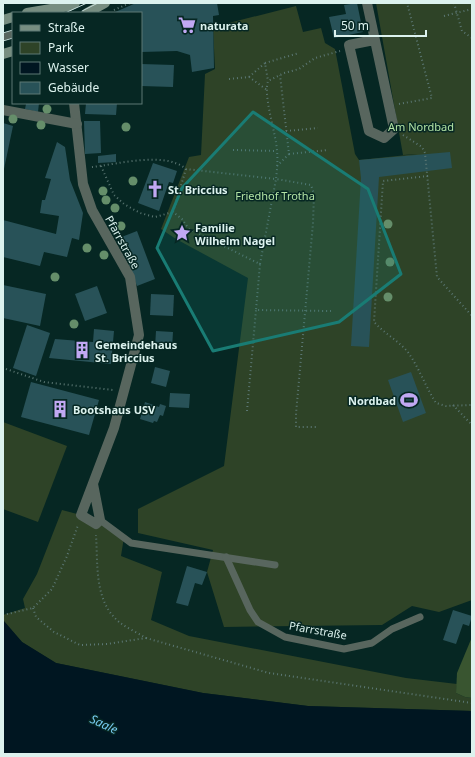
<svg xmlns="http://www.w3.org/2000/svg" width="475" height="757" font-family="'Noto Sans',sans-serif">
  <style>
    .green { fill: #2e4327 }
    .forest { fill: #395530 }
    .water { fill: #001621 }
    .building { fill: #285258 }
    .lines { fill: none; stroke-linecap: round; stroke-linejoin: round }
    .path { stroke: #5b7773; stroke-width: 2; stroke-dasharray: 1 3; stroke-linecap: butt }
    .service { stroke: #58665e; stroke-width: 7 }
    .minor { stroke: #58665e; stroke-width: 10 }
    .secondary { stroke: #778e81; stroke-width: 10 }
    .tram { stroke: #c3dad6; stroke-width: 1 }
    .tree { fill: #658e6a }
    .marked { fill: #197c74; fill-opacity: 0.2; stroke: #197c74; stroke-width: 3; stroke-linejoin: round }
    .labels { text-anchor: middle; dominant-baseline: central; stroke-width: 3; stroke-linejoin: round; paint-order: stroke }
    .poi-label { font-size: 11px; font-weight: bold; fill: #dcf2ee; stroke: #062723; text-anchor: start }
    .park-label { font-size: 11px; fill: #b2e2a4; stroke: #062723 }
    .street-label { font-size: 11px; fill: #dcf2ee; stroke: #062723 }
    .water-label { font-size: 12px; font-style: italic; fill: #78caf1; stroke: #062723 }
  </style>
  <rect width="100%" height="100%" fill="#062723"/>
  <!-- green -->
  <g class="green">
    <path d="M376 3H472V600L439 612 412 606 382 625 224 627 207 572 213 550 138 533V509L224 466 248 278 176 239 161 229 189 157 201 155 205 74 215 69 213 27 296 6 303 32 321 28 325 43 335 49 355 154 359 160 417 154 403 155Z"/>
    <path d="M3 422 67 446 38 522 3 509Z"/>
    <path d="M62 510 100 520 124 537 121 556 162 572 151 620 189 636 406 678 457 684 456 693 465 697 472 698V711L308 706 203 693 56 663 22 642 3 620V615L25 608 23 599 37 574Z"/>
  </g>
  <!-- forest -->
  <path class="forest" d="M472 637V698L465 697 456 693 457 673Z"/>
  <!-- water -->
  <path class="water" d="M3 620 22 642 56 663 203 693 308 706 472 711V754H3Z"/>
  <!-- building -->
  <g class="building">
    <path d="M136 3H217L219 15 213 16 214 68 192 72 190 55 177 51 141 52V13H113Z"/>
    <path d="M357 3 363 32 334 38 329 17 346 14 344 5Z"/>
    <path d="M141 64 174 65 173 87 141 86Z"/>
    <path d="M23 103H39L38 112 25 109 26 104Z"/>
    <path d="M86 103H117L116 115 85 114Z"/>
    <path d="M84 121H100L101 153 85 154Z"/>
    <path d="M3 123 13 126 4 169H3Z"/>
    <path d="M57 142 65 147 70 180 83 213 79 240 72 238 67 257 44 252 40 266 3 257V220L56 234 59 216 40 213 42 200H45L51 179 45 178Z"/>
    <path d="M450 152 452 168 379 177 369 347 351 346 361 178 359 160Z"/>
    <path d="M116 154V162L98 163V156Z"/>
    <path d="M153 163 177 171 173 183 169 182 159 211 138 203Z"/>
    <path d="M137 231 155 279 137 286 119 238Z"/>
    <path d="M3 285 46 294 40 326 3 318Z"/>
    <path d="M97 286 107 313 85 321 75 294Z"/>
    <path d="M151 294 174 295 173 316 150 315Z"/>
    <path d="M27 325 50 333 36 376 13 368Z"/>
    <path d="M94 329 114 331 111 364 49 358 55 339 93 342Z"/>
    <path d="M156 331 173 332 172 348H155Z"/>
    <path d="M155 367 170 371 166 387 151 383Z"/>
    <path d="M411 372 426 413 403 422 388 380Z"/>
    <path d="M31 382 99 400 89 435 21 417Z"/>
    <path d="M170 393 190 394 189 408 169 407Z"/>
    <path d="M145 402 159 407 160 404 166 406 163 416 160 415 157 422 154 421 153 423 140 419Z"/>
    <path d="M187 566 207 572 202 585 195 583 188 606 176 603Z"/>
    <path d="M453 610 472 616 469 626 463 624 456 644 443 640Z"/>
  </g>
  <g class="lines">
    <!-- path -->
    <g class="path">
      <path d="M454 3 462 31 472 38"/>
      <path d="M114 10 130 3"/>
      <path d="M444 16 472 9"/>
      <path d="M265 63 299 53"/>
      <path d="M249 77 265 63 268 81"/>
      <path d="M229 79 249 77 267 90"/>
      <path d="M399 104 432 98 407 3"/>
      <path d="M286 131 318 128"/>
      <path d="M403 135 422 147 425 153 437 277 472 316"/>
      <path d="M233 150 277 151"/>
      <path d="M289 154 328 150"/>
      <path d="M101 166 114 195 124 204 140 213 155 217 173 212"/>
      <path d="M277 166 289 154 280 75"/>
      <path d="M92 167C119 164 165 151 186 169L276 179C277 170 278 160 277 151 276 133 263 96 268 81L284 73 299 69 315 58 340 51"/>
      <path d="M186 169 173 212 182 219 189 229 260 264 256 310 331 311"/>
      <path d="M428 176 383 181 374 322C384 333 397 340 407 351 419 367 425 386 436 403L446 406 472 405"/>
      <path d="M260 264 276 179 311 185 314 194 313 223 296 414V427H316"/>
      <path d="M6 369 44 382 113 390"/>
      <path d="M453 405 472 425"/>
      <path d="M247 411 256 310"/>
      <path d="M33 608 36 617 54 632 80 645 107 644 146 638C138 633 127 628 119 622 94 601 98 565 96 535"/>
      <path d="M3 615 33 608 52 589 67 556 78 525"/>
      <path d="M146 638 269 673 472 703"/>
    </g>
    <!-- service -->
    <g class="service">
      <path d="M3 37 13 34"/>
      <path d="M100 520 131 543 275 565"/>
      <path d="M226 557 250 610 258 622 285 637 344 649 372 643 392 629 420 617"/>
    </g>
    <!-- minor -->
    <g class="minor">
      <path d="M367 3 394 129 384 138 369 131 349 45 374 40"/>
      <path d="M74 103 83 184 92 210 130 277 139 335 114 428 81 515 96 524 100 520 93 484"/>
      <path d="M3 110 77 124"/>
    </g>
    <!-- secondary -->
    <g class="secondary">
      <path d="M27 13 69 6 75 3"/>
      <path d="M87 13 105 3"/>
      <path d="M3 20 13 17"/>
      <path d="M3 54 13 51"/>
    </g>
    <!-- tram -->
    <g class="tram">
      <path d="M82 11 98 3"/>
      <path d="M65 13 87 3"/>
      <path d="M3 33 13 30"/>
      <path d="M3 41 13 38"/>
    </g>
  </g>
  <!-- trees -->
  <g class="tree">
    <circle cx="47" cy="109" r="4.5"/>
    <circle cx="13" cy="119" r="4.5"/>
    <circle cx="41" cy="125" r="4.5"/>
    <circle cx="126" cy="127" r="4.5"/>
    <circle cx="133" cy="181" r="4.5"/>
    <circle cx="103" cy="191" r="4.5"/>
    <circle cx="106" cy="200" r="4.5"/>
    <circle cx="115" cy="208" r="4.5"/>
    <circle cx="388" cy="224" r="4.5"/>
    <circle cx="121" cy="226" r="4.5"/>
    <circle cx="87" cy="248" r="4.5"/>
    <circle cx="104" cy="255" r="4.5"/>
    <circle cx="390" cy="262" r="4.5"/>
    <circle cx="55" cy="277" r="4.5"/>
    <circle cx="388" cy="297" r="4.5"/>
    <circle cx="74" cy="324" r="4.5"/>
  </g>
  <!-- marked area -->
  <path class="marked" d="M253 112 368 189 401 274 339 322 213 351 157 248 182 188Z"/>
  <!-- icons -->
  <defs>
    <g id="supermarket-bare" transform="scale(1.38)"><path d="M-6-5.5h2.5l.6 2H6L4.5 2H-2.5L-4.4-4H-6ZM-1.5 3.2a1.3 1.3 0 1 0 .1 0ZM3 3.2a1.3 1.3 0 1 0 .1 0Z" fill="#c1a8f3" stroke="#062723" stroke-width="2.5" paint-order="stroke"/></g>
    <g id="church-bare" transform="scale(1.38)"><path d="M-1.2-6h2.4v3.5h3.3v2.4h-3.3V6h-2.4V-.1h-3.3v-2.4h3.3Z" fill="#c1a8f3" stroke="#062723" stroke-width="2.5" paint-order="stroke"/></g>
    <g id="sight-bare" transform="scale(1.38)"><path d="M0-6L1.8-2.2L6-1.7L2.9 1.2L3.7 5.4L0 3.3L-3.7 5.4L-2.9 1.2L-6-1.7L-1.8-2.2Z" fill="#c1a8f3" stroke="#062723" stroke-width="2.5" paint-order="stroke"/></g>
    <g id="building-bare" transform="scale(1.38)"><path d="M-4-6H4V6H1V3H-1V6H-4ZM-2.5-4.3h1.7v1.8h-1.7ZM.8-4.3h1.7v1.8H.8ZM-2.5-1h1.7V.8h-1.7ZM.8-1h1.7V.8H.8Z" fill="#c1a8f3" stroke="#062723" stroke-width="2.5" paint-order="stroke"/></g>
    <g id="stadium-bare" transform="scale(1.38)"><path d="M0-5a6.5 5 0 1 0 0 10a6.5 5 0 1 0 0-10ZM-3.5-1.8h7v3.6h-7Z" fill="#c1a8f3" stroke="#062723" stroke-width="2.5" paint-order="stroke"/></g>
  </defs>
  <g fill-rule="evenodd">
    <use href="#supermarket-bare" x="187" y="25"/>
    <use href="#church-bare" x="155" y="189"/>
    <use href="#sight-bare" x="182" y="233"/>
    <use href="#building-bare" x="82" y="350"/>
    <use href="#stadium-bare" x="409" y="400"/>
    <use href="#building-bare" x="60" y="409"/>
  </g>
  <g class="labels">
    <!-- poi labels -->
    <g class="poi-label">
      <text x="200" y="25">naturata</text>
      <text x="168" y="189">St. Briccius</text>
      <text x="195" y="227">Familie<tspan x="195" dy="13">Wilhelm Nagel</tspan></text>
      <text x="95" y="344">Gemeindehaus<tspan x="95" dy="13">St. Briccius</tspan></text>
      <text x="396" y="400" text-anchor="end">Nordbad</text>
      <text x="73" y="409">Bootshaus USV</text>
    </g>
    <!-- park labels -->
    <g class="park-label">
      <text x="421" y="126">Am Nordbad</text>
      <text x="275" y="195">Friedhof Trotha</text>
    </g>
    <!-- street labels -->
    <g class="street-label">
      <text transform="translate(123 242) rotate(61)">Pfarrstraße</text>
      <text transform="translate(318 630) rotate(10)">Pfarrstraße</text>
    </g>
    <!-- water labels -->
    <g class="water-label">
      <text transform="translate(104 724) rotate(25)">Saale</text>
    </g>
  </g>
  <!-- border -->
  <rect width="475" height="757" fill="none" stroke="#dcf2ee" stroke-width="8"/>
  <!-- legend -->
  <rect x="12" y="12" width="130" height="92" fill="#062723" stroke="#5c7874"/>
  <rect x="20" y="25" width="20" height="6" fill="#778e81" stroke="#5c7874"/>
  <text x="48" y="32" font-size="12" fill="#dcf2ee">Straße</text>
  <rect x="20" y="42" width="20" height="12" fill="#2e4327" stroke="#5c7874"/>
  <text x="48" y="52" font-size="12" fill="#dcf2ee">Park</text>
  <rect x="20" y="62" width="20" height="12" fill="#001621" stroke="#5c7874"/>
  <text x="48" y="72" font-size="12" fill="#dcf2ee">Wasser</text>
  <rect x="20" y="82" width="20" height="12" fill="#285258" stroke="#5c7874"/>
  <text x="48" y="92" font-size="12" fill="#dcf2ee">Gebäude</text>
  <!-- scale -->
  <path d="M335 30v6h91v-6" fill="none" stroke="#dcf2ee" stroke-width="2"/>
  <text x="341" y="30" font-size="12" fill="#dcf2ee" stroke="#062723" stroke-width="3" paint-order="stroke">50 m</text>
</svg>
